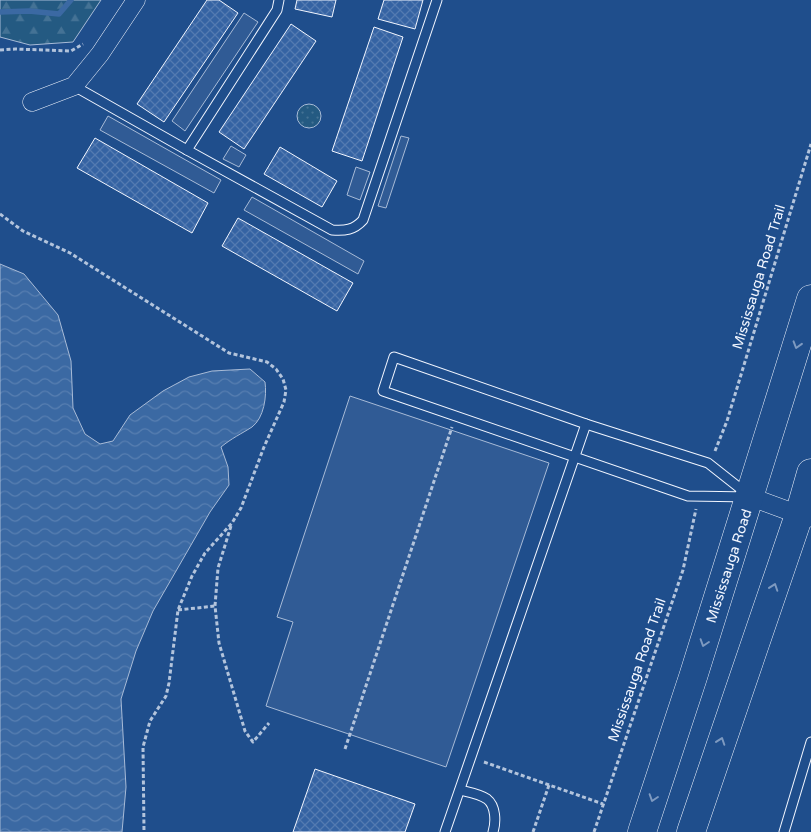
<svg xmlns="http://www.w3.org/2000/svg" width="811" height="832" font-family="'Varela Round',sans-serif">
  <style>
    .forest { fill: url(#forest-firs); stroke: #a8bbd7 }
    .park { fill: url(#park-dots); stroke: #a8bbd7 }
    .parking { fill: #305b95; stroke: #a8bbd7 }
    .water { fill: url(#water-waves); stroke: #a8bbd7 }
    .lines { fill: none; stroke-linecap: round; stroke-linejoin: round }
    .stream { stroke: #3b69a3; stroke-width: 5.5 }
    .building { fill: url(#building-cross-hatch); stroke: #f2f6ff }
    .lane-casing { stroke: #f2f6ff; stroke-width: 11 }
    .street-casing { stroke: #f2f6ff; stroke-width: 19 }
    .primary-casing { stroke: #f2f6ff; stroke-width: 29 }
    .path { stroke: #b3c4dc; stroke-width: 3; stroke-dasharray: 4 2.5; stroke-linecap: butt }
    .lane { stroke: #1f4e8c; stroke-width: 9 }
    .street { stroke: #1f4e8c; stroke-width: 18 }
    .primary { stroke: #1f4e8c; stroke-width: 28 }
    .oneway { stroke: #7e9ac0 }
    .labels { text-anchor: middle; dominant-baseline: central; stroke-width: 4; stroke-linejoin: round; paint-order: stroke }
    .street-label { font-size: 14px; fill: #f2f6ff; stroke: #1f4e8c }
  </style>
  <defs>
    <pattern id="forest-firs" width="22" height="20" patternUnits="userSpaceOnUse" patternTransform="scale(1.25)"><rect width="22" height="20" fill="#245a82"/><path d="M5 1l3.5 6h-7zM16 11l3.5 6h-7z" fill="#447295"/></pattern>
    <pattern id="park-dots" width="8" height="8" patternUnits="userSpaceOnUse" patternTransform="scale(1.25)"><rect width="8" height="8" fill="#245a82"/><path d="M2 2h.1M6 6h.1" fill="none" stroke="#447295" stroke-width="1.8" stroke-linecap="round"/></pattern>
    <pattern id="water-waves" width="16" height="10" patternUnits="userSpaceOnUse" patternTransform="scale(1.25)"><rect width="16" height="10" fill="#3b69a3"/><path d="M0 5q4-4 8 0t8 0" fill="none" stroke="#587fb1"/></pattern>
    <pattern id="building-cross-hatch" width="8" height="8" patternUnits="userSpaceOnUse" patternTransform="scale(1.25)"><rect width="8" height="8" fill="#3563a3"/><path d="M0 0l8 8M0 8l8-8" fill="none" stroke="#537ab1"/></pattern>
  </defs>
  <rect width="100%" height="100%" fill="#1f4e8c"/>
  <!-- forest -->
  <path class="forest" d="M0 0H101L73 42 30 45 0 37Z"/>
  <!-- park -->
  <circle class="park" cx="309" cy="116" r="12"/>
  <!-- parking -->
  <g class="parking">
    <path d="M244 13 258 22 185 131 172 121Z"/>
    <path d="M108 116 221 180 214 193 100 130Z"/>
    <path d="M401 136 409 138 386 208 378 206Z"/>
    <path d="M231 146 246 155 239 167 223 159Z"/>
    <path d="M356 167 370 172 360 200 347 195Z"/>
    <path d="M252 197 364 261 358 274 244 210Z"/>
    <path d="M350 396 549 463 446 767 266 706 293 622 277 617Z"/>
  </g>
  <!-- water -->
  <path class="water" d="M0 264 24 274 58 315 71 361 73 408 85 434 100 444 113 441 130 415 163 391 189 377 212 371 250 369 265 382C267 396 264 418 252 427 241 434 232 438 221 447L228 467 229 485 210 512 153 611 136 651 121 699 126 787 122 832H0Z"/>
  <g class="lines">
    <!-- stream -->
    <path class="stream" d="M0 12 29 11 59 14 71 0"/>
  </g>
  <!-- building -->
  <g class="building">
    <path d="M207 0H219L238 13 164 122 137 104Z"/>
    <path d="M297 0H336L332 17 295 9Z"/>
    <path d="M384 0H423L415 29 378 19Z"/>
    <path d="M291 24 316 41 244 149 219 132Z"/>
    <path d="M374 27 403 37 362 161 332 151Z"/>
    <path d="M95 138 208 203 192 233 77 168Z"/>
    <path d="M280 147 337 181 322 207 264 174Z"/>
    <path d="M238 218 353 283 337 311 222 246Z"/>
    <path d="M315 769 415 804 405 832H293Z"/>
  </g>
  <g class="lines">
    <!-- lane casing -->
    <g class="lane-casing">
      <g id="lane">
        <path d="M279 0 277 10 187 150 332 230C345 231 354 230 363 220L437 0"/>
        <path d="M74 86 187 150"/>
        <path d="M394 357 586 424 708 463 751 497 688 496 383 391Z"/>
        <path d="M460 790C468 792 480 794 487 799 496 806 496 822 493 832"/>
        <path d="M445 832 586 424"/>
        <path d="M784 832 811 742"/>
      </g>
    </g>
    <!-- street casing -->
    <g class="street-casing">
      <g id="street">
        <path d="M32 102 74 86 100 54 136 0"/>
        <path d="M751 497 808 518"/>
      </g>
    </g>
    <!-- primary casing -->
    <g class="primary-casing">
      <g id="primary">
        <path d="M642 832 693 677 811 299"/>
        <path d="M691 832 799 515 811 473"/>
      </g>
    </g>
    <!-- path -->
    <g class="path">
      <path d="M0 50 15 49 71 51 83 44"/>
      <path d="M0 214 23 231 70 253 229 353 267 362 276 369 283 379 286 390 284 402 264 447 241 508 232 523 205 553 192 576 178 610 169 683 166 696 150 721 143 747 144 832"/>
      <path d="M715 451 727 421 811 144"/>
      <path d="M231 526 218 568 215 606 219 643 245 731 253 742 269 723"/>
      <path d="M178 610 215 606"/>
      <path d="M345 749 452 427"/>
      <path d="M484 762 603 804"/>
      <path d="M533 832 549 785"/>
      <path d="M594 832 683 570 696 509"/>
    </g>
    <!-- lane -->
    <use href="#lane" class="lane"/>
    <!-- street -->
    <use href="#street" class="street"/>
    <!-- primary -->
    <use href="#primary" class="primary"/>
  </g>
  <!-- one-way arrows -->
  <defs><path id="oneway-chevron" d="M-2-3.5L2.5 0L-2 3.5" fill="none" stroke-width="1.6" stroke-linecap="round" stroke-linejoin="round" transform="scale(1.25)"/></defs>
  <g class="oneway">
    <use href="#oneway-chevron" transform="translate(797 345) rotate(107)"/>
    <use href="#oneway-chevron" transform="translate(774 587) rotate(-71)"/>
    <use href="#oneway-chevron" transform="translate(704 643) rotate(108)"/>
    <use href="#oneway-chevron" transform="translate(721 741) rotate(-71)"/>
    <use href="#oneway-chevron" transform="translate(653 798) rotate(108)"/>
  </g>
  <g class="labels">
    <!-- street labels -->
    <g class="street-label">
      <text transform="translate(759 277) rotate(-73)">Mississauga Road Trail</text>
      <text transform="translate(729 566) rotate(-72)">Mississauga Road</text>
      <text transform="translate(637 670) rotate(-71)">Mississauga Road Trail</text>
    </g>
  </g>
</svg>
